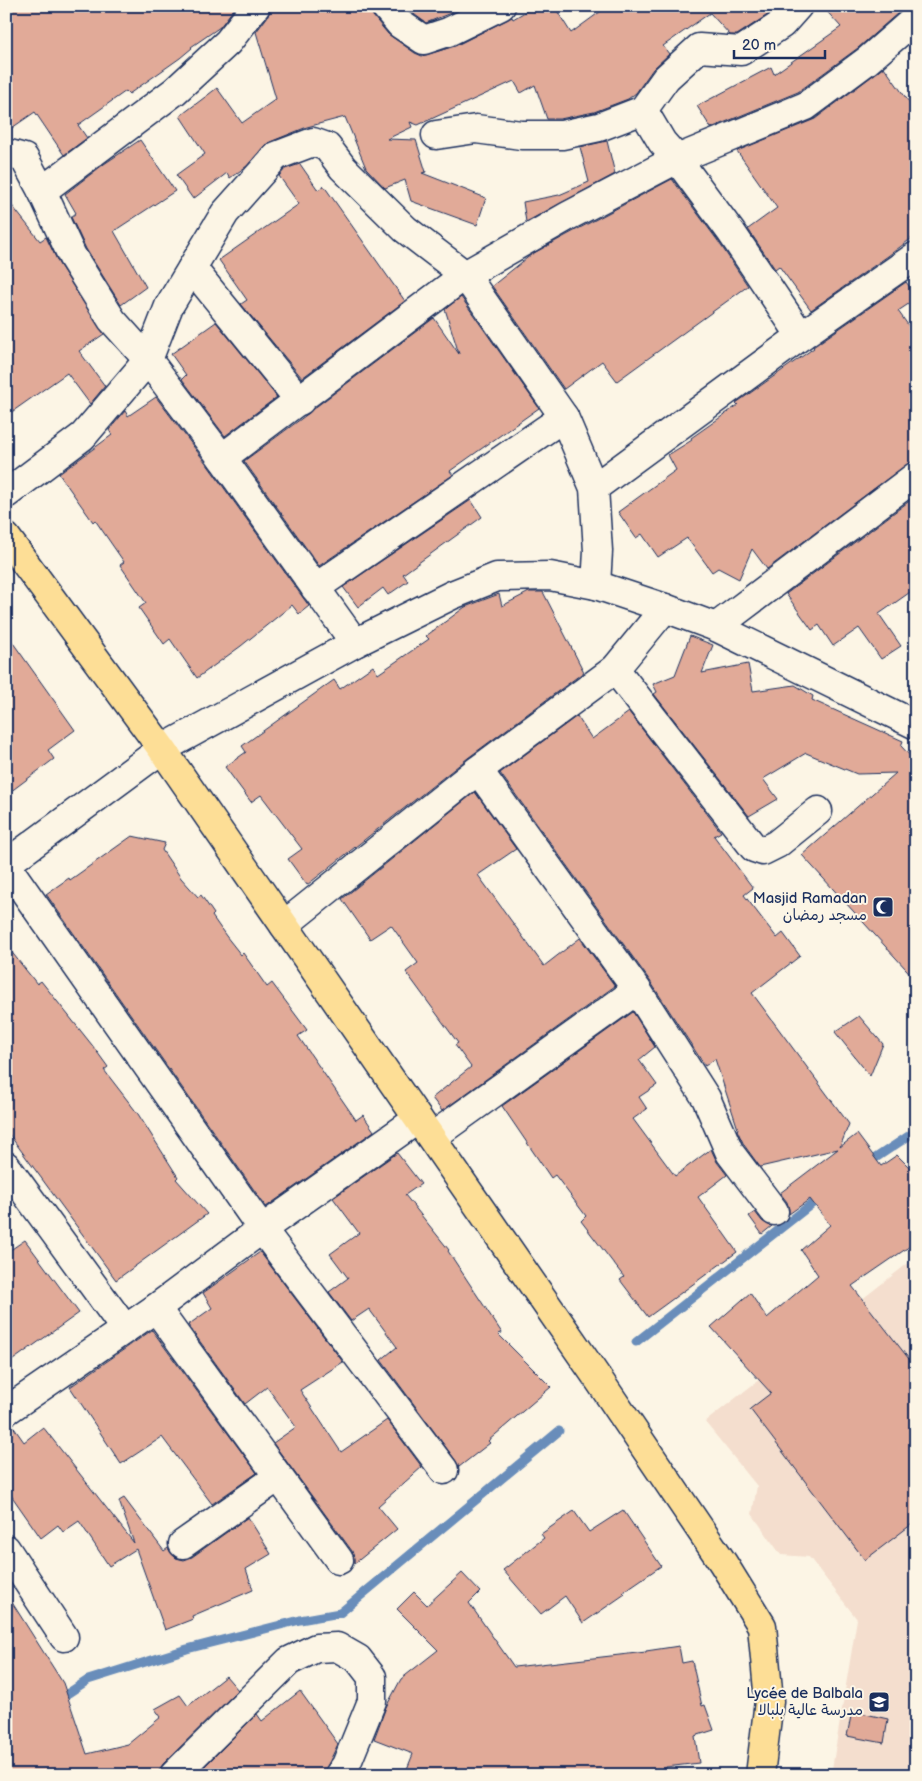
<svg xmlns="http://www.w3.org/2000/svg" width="922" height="1781" font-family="'Balsamiq Sans','Playpen Sans Arabic',sans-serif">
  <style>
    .built { fill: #f4dece }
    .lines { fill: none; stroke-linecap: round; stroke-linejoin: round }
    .stream { stroke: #698dba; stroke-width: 9 }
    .building { fill: #e1aa98; stroke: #1b2f5e }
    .minor-casing { stroke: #1b2f5e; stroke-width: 31 }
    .major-casing { stroke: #1b2f5e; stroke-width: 31 }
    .minor { stroke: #fcf5e5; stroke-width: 28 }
    .major { stroke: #fdde96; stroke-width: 28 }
    .labels { text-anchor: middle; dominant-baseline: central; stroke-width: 4; stroke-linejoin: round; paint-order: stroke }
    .poi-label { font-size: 15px; fill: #1b2f5e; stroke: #fcf5e5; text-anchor: end }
  </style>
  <rect width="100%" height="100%" fill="#fcf5e5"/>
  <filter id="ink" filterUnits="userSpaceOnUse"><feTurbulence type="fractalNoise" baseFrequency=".02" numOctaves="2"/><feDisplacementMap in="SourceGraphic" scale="10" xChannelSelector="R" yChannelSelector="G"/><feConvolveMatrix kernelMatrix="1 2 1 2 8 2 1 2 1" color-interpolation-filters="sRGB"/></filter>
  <g filter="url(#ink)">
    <!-- built -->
    <path class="built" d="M916 1257V1775H831L857 1619 809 1557 781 1555 752 1514 757 1486 705 1422Z"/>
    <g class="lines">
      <!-- stream -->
      <g class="stream">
        <path d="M865 1165 916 1131"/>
        <path d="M636 1342 822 1196"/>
        <path d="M58 1700 88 1680 187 1649 300 1620 340 1613 559 1431"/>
      </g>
    </g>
    <!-- building -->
    <g class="building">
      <path d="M6 6H236L220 27 191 47 192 48 180 58 129 94 126 91 78 125 87 138 64 155 35 112 6 132Z"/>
      <path d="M271 6H370L373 16 388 34 415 53 422 56 455 46 512 17 513 19 535 6H554L571 33 608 6H777L772 12 737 35H730L710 13 663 46 669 54 653 69 636 93 628 99 594 112 560 119H547L535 85 521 93 514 81 418 125 410 122 412 127 387 139 416 140 426 172 422 173 486 198 477 225 411 201 405 180 385 188 366 168 345 117 307 127 270 142 264 146 247 166 230 178 227 173 193 199 176 175 205 154 180 116 217 88 242 123 276 99 256 32 268 16Z"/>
      <path d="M406 6H448L453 12 426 23 411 12Z"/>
      <path d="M822 6H906L858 48 798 92 711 128 697 106 771 67 774 74 841 27Z"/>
      <path d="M884 67 916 112V235L888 256 811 310 779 266 775 269 748 229 777 208 737 151 815 119Z"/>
      <path d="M140 140 175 191 114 231 146 287 121 305 86 249 71 217 76 213 65 194 104 164Z"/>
      <path d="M607 141 615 174 526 222 523 202 559 195 589 182 580 147Z"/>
      <path d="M300 164 318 190 324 186 405 301 302 378 241 304 247 300 219 260 299 204 279 176 285 169Z"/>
      <path d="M672 179 718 241 748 286 617 381 602 361 564 389 492 286 532 254 576 230Z"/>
      <path d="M6 198 40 241 46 237 59 264 104 334 79 351 105 386 90 404 67 373 6 416Z"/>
      <path d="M906 282 916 295V299L898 311 916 336V461L907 464 767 569 752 549 739 579 718 568 712 572 687 538 658 557 642 534 636 538 618 512 676 470 668 455 692 440 691 438 738 405 736 403 814 348 813 347Z"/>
      <path d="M461 297 539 408 450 471 453 475 319 566 244 461 309 413 313 409 434 318 459 354 445 309Z"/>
      <path d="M216 322 277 397 225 436 182 379 186 375 171 354Z"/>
      <path d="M156 397 209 467 309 606 299 614 292 605 241 646 197 678 170 639 164 644 139 608 146 603 120 565 124 562 95 520 93 522 59 474 112 435 109 430 125 411 128 416Z"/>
      <path d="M916 496V588L879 614 901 646 881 659 859 628 833 646 819 625 812 630 786 594Z"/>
      <path d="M471 500 482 517 403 574 408 581 388 595 383 588 358 607 343 587Z"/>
      <path d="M529 592H543L584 672 468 758 307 885 288 859 302 849 261 795 251 802 225 767 246 752 242 746 334 680 340 689 373 666 378 674 429 639 426 636 465 607 499 594 502 606Z"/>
      <path d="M6 633 75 730 48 750 54 759 6 795Z"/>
      <path d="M690 636 713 645 702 673 748 664 753 691 795 685 813 696 812 700 903 741 901 746 913 759 916 756V980L802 855 896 773 857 774 806 753 763 779 778 799 749 816 654 694 657 692 653 684 675 675Z"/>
      <path d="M629 712 721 832 714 836 753 888 744 895 777 938 783 933 800 956 752 993 849 1124 840 1147 857 1134 881 1166 897 1155 916 1174V1242L852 1286 916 1368V1521L865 1560 750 1409 771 1393 711 1327 750 1293 767 1318 818 1275 801 1250 830 1225 810 1199 789 1214V1209L787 1202 780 1193 838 1149 760 1167 744 1145 737 1130 738 1129 715 1059 705 1066 650 981 500 773 577 716 592 739Z"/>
      <path d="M475 792 516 849 478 875 544 966 580 938 615 986 442 1111 432 1098 471 1067 455 1045 458 1043 406 972 418 963 391 925 370 939 342 899Z"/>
      <path d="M132 836 165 843 162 850 181 878 198 897 201 895 214 914 212 916 226 936 241 955 243 953 267 987 272 983 307 1030 298 1036 356 1120 363 1115 374 1131 266 1207 46 894 69 878 70 880Z"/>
      <path d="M6 945 37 984 41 981 92 1045 108 1067 104 1070 138 1114 178 1177 176 1179 207 1214 116 1280 6 1130Z"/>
      <path d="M633 1012 655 1047 639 1060 657 1085 639 1097 647 1109 633 1119 675 1176 711 1149 717 1162 727 1175 698 1197 737 1252 648 1317 620 1280 624 1277 581 1221 586 1216 555 1175 551 1178 502 1106Z"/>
      <path d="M859 1016 883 1044 870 1076 835 1032Z"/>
      <path d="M397 1153 421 1184 405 1195 449 1250 448 1251 502 1333 498 1334 551 1387 488 1441 490 1443 459 1467 456 1461 381 1360 397 1347 369 1309 351 1321 329 1292 348 1278 330 1254 359 1233 333 1198Z"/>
      <path d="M755 1212 762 1221 768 1225 772 1226 762 1234 749 1216Z"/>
      <path d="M25 1240 79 1313 6 1365V1253Z"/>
      <path d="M260 1252 343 1362 300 1390 341 1452 387 1420 422 1467 378 1506 397 1529 354 1564V1558L352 1551 273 1443 296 1427 267 1387 245 1404 188 1325 212 1308 203 1293Z"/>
      <path d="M152 1330 257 1473 212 1504 162 1437 121 1464 70 1387Z"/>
      <path d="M12 1425 24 1442 43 1427 134 1543 119 1501 124 1498 164 1551 168 1548 171 1553 176 1558 184 1560 192 1557 248 1517 271 1554 246 1569 253 1590 192 1616 193 1619 165 1630 136 1549 109 1566 79 1521 63 1532 58 1525 41 1538 6 1488V1426Z"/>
      <path d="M623 1510 661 1566 623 1592 625 1594 583 1623 565 1596 541 1614 503 1570 544 1538 541 1534 574 1511 589 1532Z"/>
      <path d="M462 1573 480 1592 469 1603 514 1667 646 1652V1651L679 1646 682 1663 692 1661 702 1706 705 1705 714 1730 695 1736 699 1763 666 1767V1775H422L407 1769 413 1754 374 1739 386 1707 401 1679 438 1650 397 1609 414 1592 427 1605Z"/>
      <path d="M6 1593 63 1683 87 1754 128 1744 161 1717 155 1709 180 1695 188 1706 226 1676 238 1690 163 1764 159 1770V1775H6Z"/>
      <path d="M300 1691 338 1744 323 1775H196L257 1714 262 1721Z"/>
      <path d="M852 1711 888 1719 884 1743 847 1736Z"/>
    </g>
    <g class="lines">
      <!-- minor casing -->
      <g class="minor-casing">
        <g id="minor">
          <path d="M385 6 400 24 424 40 448 32 501 6"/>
          <path d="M643 110 662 142 677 159 731 232 801 336"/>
          <path d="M436 135 476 129 521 135H562L599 127 643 110 666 78 699 48 741 51 782 24 798 6"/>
          <path d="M6 153 24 158 42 191 72 256 112 320 148 360 222 458 355 643"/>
          <path d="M42 191 175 91 228 42 256 6"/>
          <path d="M192 268 300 401"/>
          <path d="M222 458 465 275 568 216 677 159 806 106 868 60 916 18"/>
          <path d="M594 488 801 336 916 256"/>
          <path d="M6 494 83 436 148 360 169 306 225 213 276 156 313 142 327 147 343 168 405 229 465 275 564 417 594 488 598 551 596 585"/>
          <path d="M315 588 564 417"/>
          <path d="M716 627 916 476"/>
          <path d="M615 669 754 848 763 851 777 844 818 811"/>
          <path d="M478 770 637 990 706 1098 730 1153 774 1211"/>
          <path d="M6 864 162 749 355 643 452 595 497 577 550 576 596 585 665 608 716 627 916 725"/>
          <path d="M6 865 262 1229 444 1470"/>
          <path d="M284 925 478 770 615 669 665 608"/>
          <path d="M432 1137 637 990"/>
          <path d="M6 1166 125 1329"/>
          <path d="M156 1308 339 1560"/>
          <path d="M6 1411 156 1308 262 1229 418 1119"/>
          <path d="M183 1544 278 1477"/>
          <path d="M6 1549 64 1637"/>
          <path d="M174 1775 289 1661 316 1648 337 1647 358 1659 372 1677V1701L346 1765 339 1775"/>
        </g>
      </g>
      <!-- major casing -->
      <g class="major-casing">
        <path id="major" d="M6 537 162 749 601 1383 723 1563 762 1626 769 1701 760 1775"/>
      </g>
      <!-- minor -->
      <use href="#minor" class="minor"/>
      <!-- major -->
      <use href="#major" class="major"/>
    </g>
  </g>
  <!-- icons -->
  <defs>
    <g id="mosque-square" transform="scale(1.125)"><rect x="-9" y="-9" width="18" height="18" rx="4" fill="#1b2f5e" stroke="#fcf5e5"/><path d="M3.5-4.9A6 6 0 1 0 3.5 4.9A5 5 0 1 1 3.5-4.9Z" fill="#fff"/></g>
    <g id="school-square" transform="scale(1.125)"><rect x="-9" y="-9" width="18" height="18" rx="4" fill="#1b2f5e" stroke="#fcf5e5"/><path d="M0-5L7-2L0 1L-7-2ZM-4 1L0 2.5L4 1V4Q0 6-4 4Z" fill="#fff"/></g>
  </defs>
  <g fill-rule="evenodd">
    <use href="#mosque-square" x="883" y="907"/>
    <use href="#school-square" x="879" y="1702"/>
  </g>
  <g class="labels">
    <!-- poi labels -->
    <g class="poi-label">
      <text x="867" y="898">Masjid Ramadan<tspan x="867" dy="17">مسجد رمضان</tspan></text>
      <text x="863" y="1693">Lycée de Balbala<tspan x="863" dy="17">مدرسة عالية بلبالا</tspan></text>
    </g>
  </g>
  <!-- margin -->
  <rect width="922" height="1781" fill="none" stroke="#fcf5e5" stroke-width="25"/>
  <rect x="12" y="12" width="897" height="1756" fill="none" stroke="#1b2f5e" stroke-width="2" filter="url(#ink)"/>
  <!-- scale -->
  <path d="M734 50v8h91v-8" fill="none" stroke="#1b2f5e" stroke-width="2.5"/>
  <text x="742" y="50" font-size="15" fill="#1b2f5e" stroke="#fcf5e5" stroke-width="4" paint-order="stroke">20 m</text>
</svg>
